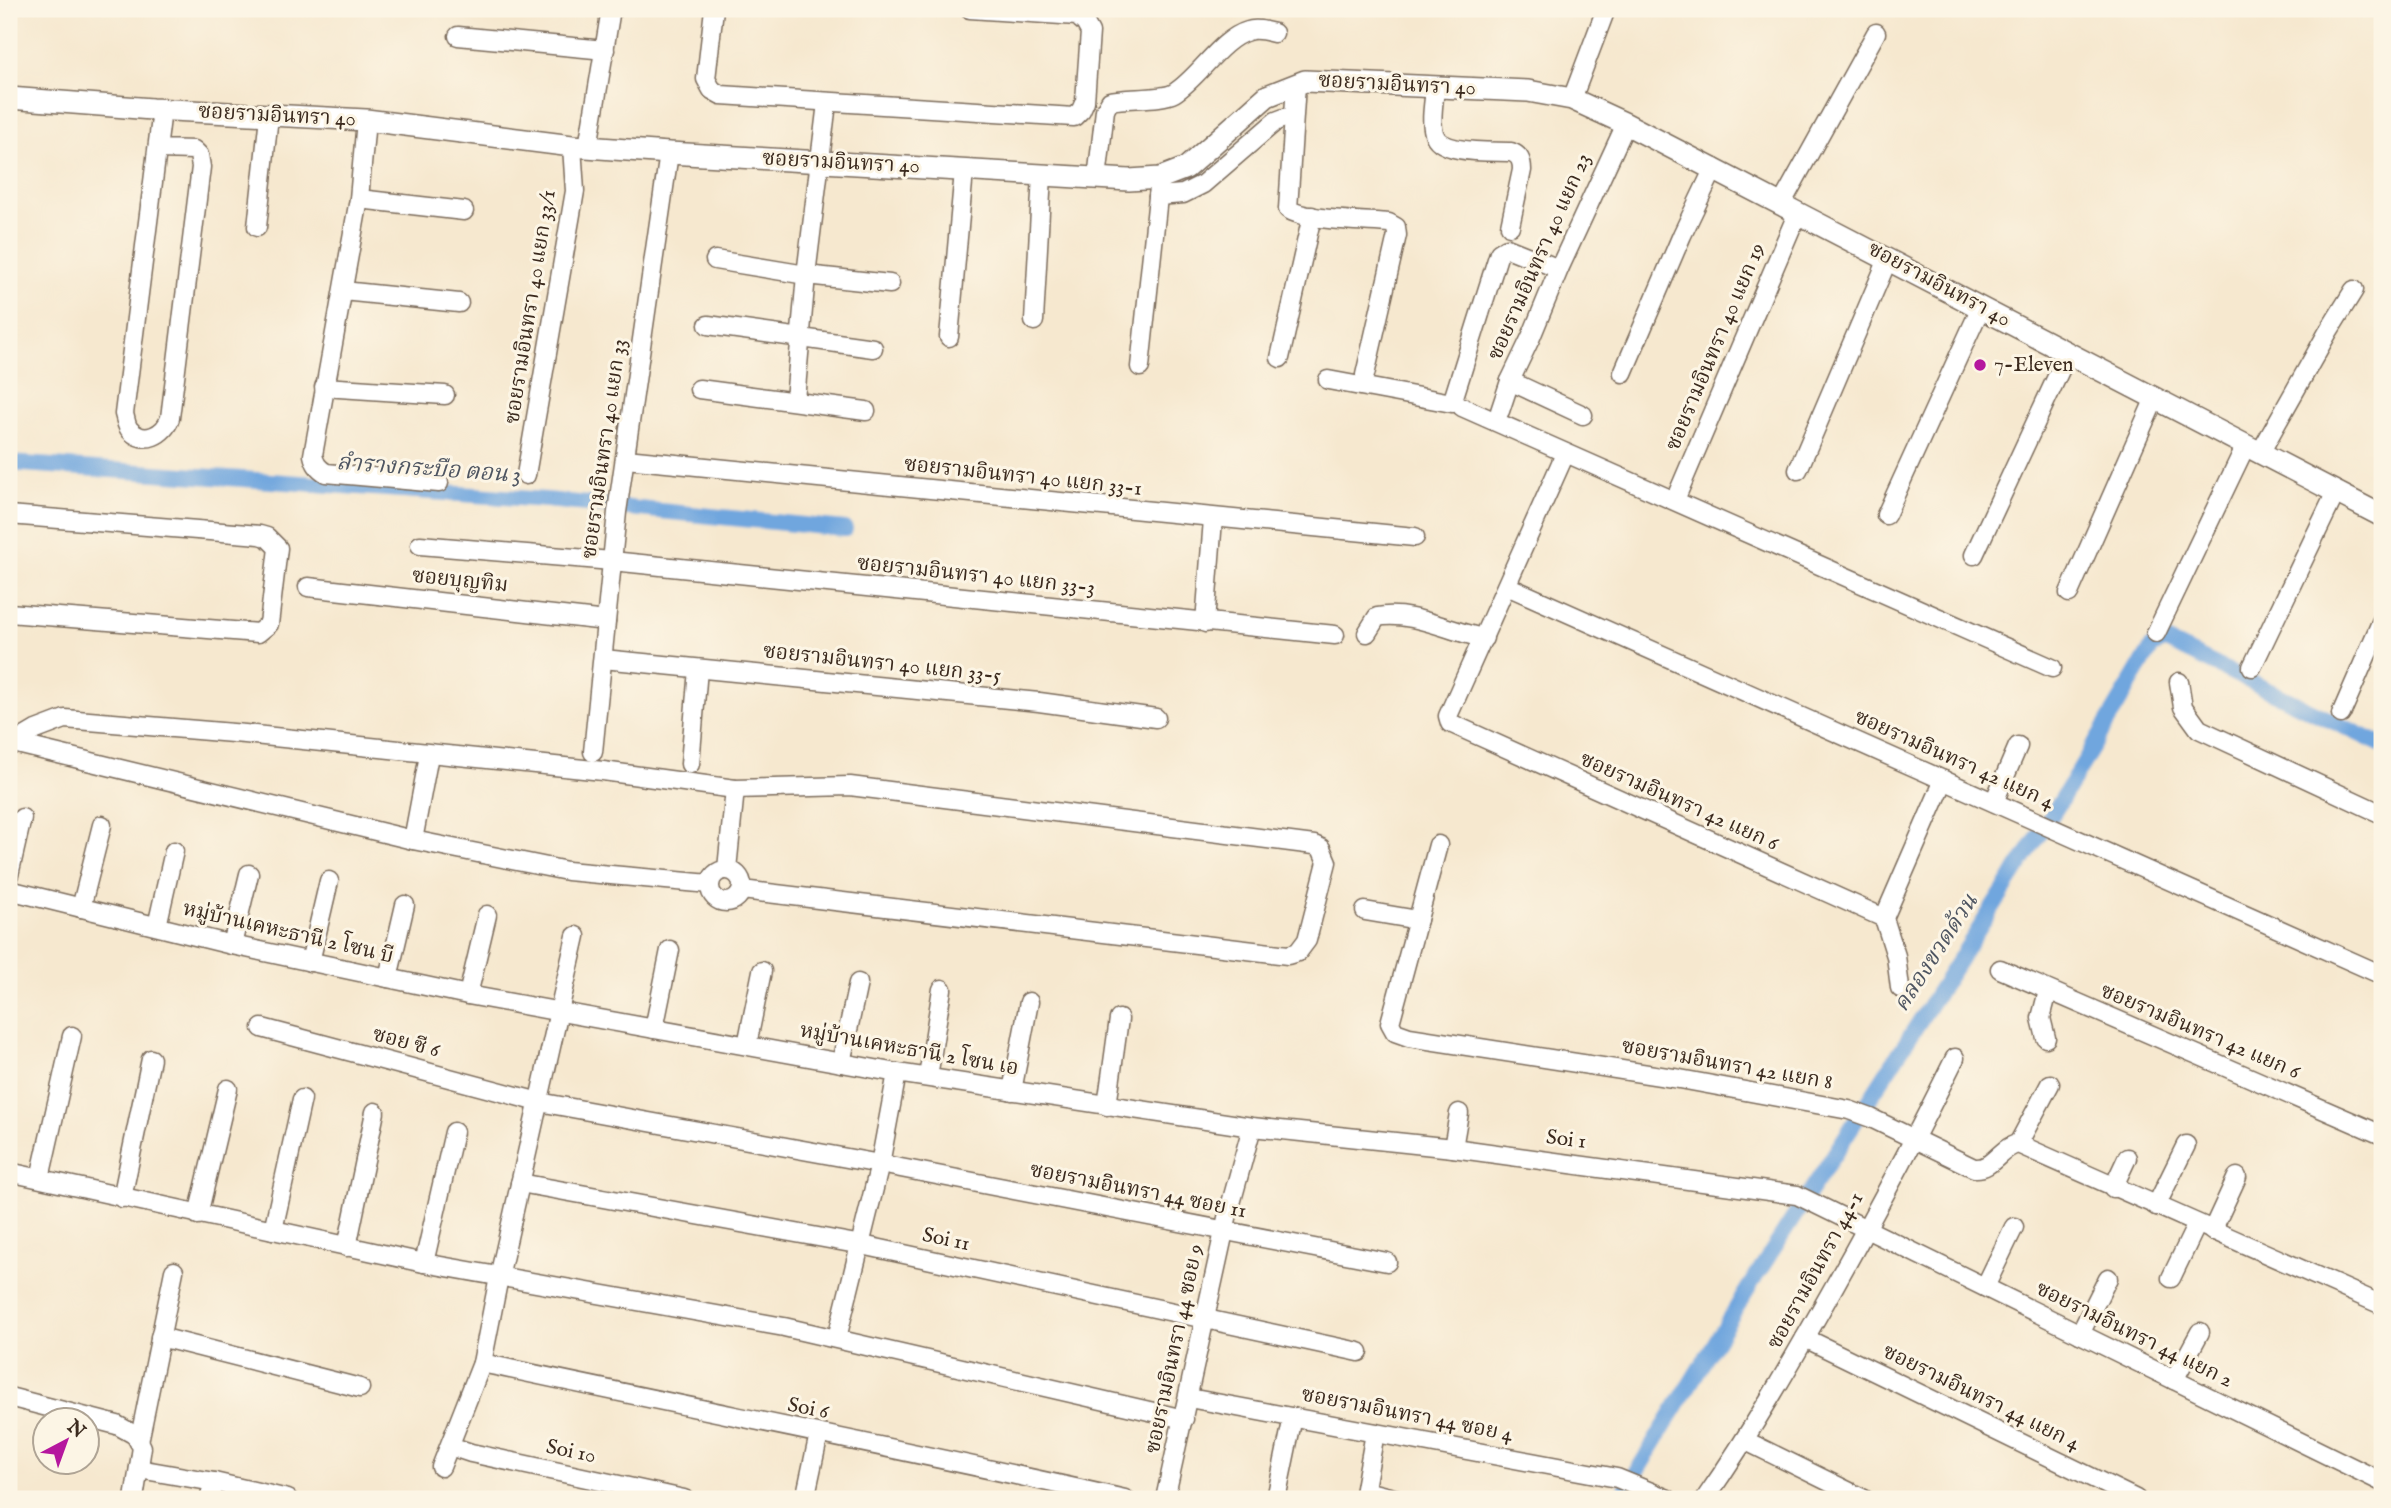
<svg xmlns="http://www.w3.org/2000/svg" width="2391" height="1508" font-family="'IM FELL English','Noto Serif Thai',serif">
  <style>
    .lines { fill: none; stroke-linecap: round; stroke-linejoin: round }
    .canal { stroke: #70a6de; stroke-width: 16 }
    .minor-casing { stroke: #7c6c5c; stroke-width: 21 }
    .tertiary-casing { stroke: #7c6c5c; stroke-width: 24 }
    .minor { stroke: #fff; stroke-width: 18 }
    .tertiary { stroke: #fff; stroke-width: 21 }
    .poi-dot { fill: #b5179e; stroke: #fcf5e5; stroke-width: 2.5 }
    .labels { text-anchor: middle; dominant-baseline: central; stroke-width: 6; stroke-linejoin: round; paint-order: stroke }
    .street-label { font-size: 21px; fill: #3b2a1e; stroke: #fcf5e5 }
    .poi-label { font-size: 21px; fill: #3b2a1e; stroke: #fcf5e5; text-anchor: start }
    .water-label { font-size: 23px; font-style: italic; fill: #4e5561; stroke: #fcf5e5 }
  </style>
  <rect width="100%" height="100%" fill="#fcf5e5"/>
  <filter id="ink" filterUnits="userSpaceOnUse"><feTurbulence type="fractalNoise" baseFrequency=".0143" numOctaves="2"/><feDisplacementMap in="SourceGraphic" scale="14" xChannelSelector="R" yChannelSelector="G"/><feConvolveMatrix kernelMatrix="1 2 1 2 8 2 1 2 1" color-interpolation-filters="sRGB"/></filter>
  <filter id="wash" filterUnits="userSpaceOnUse"><feTurbulence type="fractalNoise" baseFrequency=".00686" numOctaves="4" result="noise"/><feDisplacementMap in="SourceGraphic" scale="28" xChannelSelector="R" yChannelSelector="G"/><feGaussianBlur stdDeviation="1.57" result="paint"/><feColorMatrix in="noise" values="0 0 0 0 0 0 0 0 0 0 0 0 0 0 0 0 0 1.4 0 .05"/><feComposite in="paint" operator="in"/></filter>
  <g filter="url(#wash)">
    <rect width="100%" height="100%" fill="#f6e8cf"/>
    <g class="lines">
      <!-- canal -->
      <g class="canal">
        <path d="M9 463 547 500 845 529"/>
        <path d="M1620 1499 1749 1287 2059 804 2152 647 2164 640 2382 745"/>
      </g>
    </g>
  </g>
  <g filter="url(#ink)">
    <g class="lines">
      <!-- minor casing -->
      <g class="minor-casing">
        <g id="minor">
          <path d="M714 9 706 79 712 90 721 95 1074 117 1081 110 1085 101 1090 32 1085 23 1077 16 970 9"/>
          <path d="M458 36 605 50"/>
          <path d="M1296 84 1288 209C1304 221 1367 221 1389 223L1396 227 1397 235 1365 375"/>
          <path d="M1435 88C1434 102 1430 120 1434 133 1439 155 1491 151 1511 152 1520 155 1522 161 1522 170L1510 226"/>
          <path d="M1572 99 1606 9"/>
          <path d="M366 120 359 199 313 455C315 464 318 468 326 473L439 483"/>
          <path d="M588 147 611 9"/>
          <path d="M158 149 194 150 199 155 201 167 170 418C165 434 144 446 130 430 126 426 126 420 124 414L162 110"/>
          <path d="M1097 179 1105 110 1110 101C1126 97 1162 100 1174 93 1199 78 1220 39 1248 31 1256 28 1266 31 1274 33"/>
          <path d="M1158 196 1183 194 1203 184 1276 121 1284 118 1293 119"/>
          <path d="M359 199 464 211"/>
          <path d="M1782 203 1876 33"/>
          <path d="M257 227 269 116"/>
          <path d="M715 260 806 275 890 284"/>
          <path d="M343 291 459 303"/>
          <path d="M1034 321 1042 175"/>
          <path d="M708 325 873 348"/>
          <path d="M949 337 964 171"/>
          <path d="M1280 358 1312 216"/>
          <path d="M1140 367 1160 178"/>
          <path d="M1623 373 1682 235 1714 168"/>
          <path d="M1328 380 1452 403 1499 253 1507 248 1559 269"/>
          <path d="M1510 381 1583 415"/>
          <path d="M324 387 445 395"/>
          <path d="M699 389 866 411"/>
          <path d="M795 400 806 275 827 103"/>
          <path d="M1462 407 2052 668"/>
          <path d="M1500 411 1510 381 1531 337 1559 269 1626 124"/>
          <path d="M2260 453 2328 332 2354 290"/>
          <path d="M1565 454 1448 716 1450 723 1884 918"/>
          <path d="M626 459 1415 537"/>
          <path d="M1798 470 1888 259"/>
          <path d="M526 475 575 191 572 146"/>
          <path d="M1675 500 1798 212"/>
          <path d="M9 515 260 535 267 537 278 548 269 624 258 633 9 613"/>
          <path d="M1886 515 1981 307"/>
          <path d="M420 545 612 561 1335 635"/>
          <path d="M1974 555 2068 353"/>
          <path d="M1507 586 2382 975"/>
          <path d="M308 587 606 621"/>
          <path d="M2069 593 2155 398"/>
          <path d="M1205 623 1213 519"/>
          <path d="M1367 633 1377 617C1410 610 1451 632 1484 638"/>
          <path d="M2156 633 2246 445"/>
          <path d="M603 659 1039 702 1156 718"/>
          <path d="M2252 667 2336 492"/>
          <path d="M2179 682 2183 707 2199 729 2382 814"/>
          <path d="M2341 714 2382 620"/>
          <path d="M9 742 413 840 567 871 710 884"/>
          <path d="M14 743 36 730 65 719 245 734 603 771 735 789 850 786 1314 845 1321 848 1327 862 1307 940 1298 952 1288 955 742 890"/>
          <path d="M593 752 617 512 669 153"/>
          <path d="M690 764 698 669"/>
          <path d="M1994 802 2018 746"/>
          <path d="M413 840 429 755"/>
          <path d="M1438 845 1390 1023 1395 1032 1409 1037 1680 1079 1849 1110 1871 1118 1974 1168C1993 1170 2000 1147 2018 1144L2382 1305"/>
          <path d="M727 869 735 789"/>
          <circle cx="726" cy="886" r="16"/>
          <path d="M9 875 22 818"/>
          <path d="M9 890 232 945 468 995 897 1073 1252 1127 1453 1148 1797 1195 2382 1482"/>
          <path d="M81 908 102 825"/>
          <path d="M1365 911 1418 920"/>
          <path d="M157 926 174 851"/>
          <path d="M232 945 249 874"/>
          <path d="M310 962 329 881"/>
          <path d="M2000 969 2382 1135"/>
          <path d="M388 978 405 905"/>
          <path d="M1900 988 1896 956 1884 918 1944 780"/>
          <path d="M468 995 487 915"/>
          <path d="M262 1028 539 1102 880 1164 1387 1262"/>
          <path d="M654 1029 670 950"/>
          <path d="M2046 1038 2041 1018 2048 991"/>
          <path d="M747 1045 762 971"/>
          <path d="M841 1063 858 983"/>
          <path d="M928 1077 942 989"/>
          <path d="M1012 1091 1029 1002"/>
          <path d="M1107 1106 1119 1019"/>
          <path d="M2018 1144 2050 1084"/>
          <path d="M1453 1148 1459 1113"/>
          <path d="M9 1172 424 1263 784 1327 1184 1419"/>
          <path d="M40 1178 72 1036"/>
          <path d="M520 1183 862 1245 1359 1352"/>
          <path d="M2113 1188 2127 1158"/>
          <path d="M122 1198 151 1059"/>
          <path d="M2156 1206 2186 1145"/>
          <path d="M198 1215 228 1089"/>
          <path d="M273 1230 302 1099"/>
          <path d="M2212 1231 2237 1177"/>
          <path d="M347 1247 375 1112"/>
          <path d="M424 1263 454 1132"/>
          <path d="M2171 1278 2197 1224"/>
          <path d="M1985 1287 2014 1227"/>
          <path d="M2080 1334 2108 1278"/>
          <path d="M160 1337 360 1388"/>
          <path d="M837 1338 880 1164 897 1073"/>
          <path d="M1805 1338 2136 1499"/>
          <path d="M482 1363C696 1409 912 1451 1125 1499"/>
          <path d="M2174 1380 2200 1332"/>
          <path d="M9 1397 117 1425 135 1435 142 1447 134 1499"/>
          <path d="M1189 1398 1617 1478 1668 1499"/>
          <path d="M1746 1441 1864 1499"/>
          <path d="M139 1442 174 1271"/>
          <path d="M450 1446 471 1453 684 1499"/>
          <path d="M441 1467 482 1363 499 1277 576 936"/>
          <path d="M139 1469 214 1482 288 1499"/>
          <path d="M1365 1491 1397 1499"/>
          <path d="M209 1499 214 1482"/>
          <path d="M805 1499 819 1434"/>
          <path d="M1165 1499 1227 1218 1252 1127"/>
          <path d="M1276 1499 1293 1417"/>
          <path d="M1363 1499 1375 1433"/>
          <path d="M1705 1499C1753 1430 1794 1358 1835 1285 1877 1210 1917 1135 1955 1058"/>
        </g>
      </g>
      <!-- tertiary casing -->
      <g class="tertiary-casing">
        <path id="tertiary" d="M9 98 152 109 366 120 572 146 669 153 1129 180 1160 178 1186 168 1267 96 1305 81 1528 91 1572 99 1626 124 2382 516"/>
      </g>
      <!-- minor -->
      <use href="#minor" class="minor"/>
      <!-- tertiary -->
      <use href="#tertiary" class="tertiary"/>
    </g>
  </g>
  <!-- markers -->
  <circle class="poi-dot" cx="1980" cy="365" r="7"/>
  <g class="labels">
    <!-- street labels -->
    <g class="street-label">
      <text transform="translate(1397 85) rotate(3)">ซอยรามอินทรา 40</text>
      <text transform="translate(277 116) rotate(3)">ซอยรามอินทรา 40</text>
      <text transform="translate(841 163) rotate(3)">ซอยรามอินทรา 40</text>
      <text transform="translate(1540 257) rotate(-66)">ซอยรามอินทรา 40 แยก 23</text>
      <text transform="translate(1939 285) rotate(28)">ซอยรามอินทรา 40</text>
      <text transform="translate(531 307) rotate(-81)">ซอยรามอินทรา 40 แยก 33/1</text>
      <text transform="translate(1716 347) rotate(-67)">ซอยรามอินทรา 40 แยก 19</text>
      <text transform="translate(605 449) rotate(-82)">ซอยรามอินทรา 40 แยก 33</text>
      <text transform="translate(1023 477) rotate(6)">ซอยรามอินทรา 40 แยก 33-1</text>
      <text transform="translate(976 576) rotate(6)">ซอยรามอินทรา 40 แยก 33-3</text>
      <text transform="translate(460 581) rotate(6)">ซอยบุญทิม</text>
      <text transform="translate(882 664) rotate(6)">ซอยรามอินทรา 40 แยก 33-5</text>
      <text transform="translate(1954 760) rotate(24)">ซอยรามอินทรา 42 แยก 4</text>
      <text transform="translate(1679 802) rotate(24)">ซอยรามอินทรา 42 แยก 6</text>
      <text transform="translate(288 933) rotate(13)">หมู่บ้านเคหะธานี 2 โซน บี</text>
      <text transform="translate(2200 1032) rotate(23)">ซอยรามอินทรา 42 แยก 6</text>
      <text transform="translate(406 1043) rotate(15)">ซอย ซี 6</text>
      <text transform="translate(909 1050) rotate(10)">หมู่บ้านเคหะธานี 2 โซน เอ</text>
      <text transform="translate(1727 1065) rotate(10)">ซอยรามอินทรา 42 แยก 8</text>
      <text transform="translate(1566 1140) rotate(7)">Soi 1</text>
      <text transform="translate(1138 1191) rotate(11)">ซอยรามอินทรา 44 ซอย 11</text>
      <text transform="translate(946 1240) rotate(12)">Soi 11</text>
      <text transform="translate(1816 1271) rotate(-61)">ซอยรามอินทรา 44-1</text>
      <text transform="translate(2134 1335) rotate(26)">ซอยรามอินทรา 44 แยก 2</text>
      <text transform="translate(1175 1349) rotate(-78)">ซอยรามอินทรา 44 ซอย 9</text>
      <text transform="translate(1981 1398) rotate(26)">ซอยรามอินทรา 44 แยก 4</text>
      <text transform="translate(808 1409) rotate(11)">Soi 6</text>
      <text transform="translate(1407 1415) rotate(11)">ซอยรามอินทรา 44 ซอย 4</text>
      <text transform="translate(571 1452) rotate(12)">Soi 10</text>
    </g>
    <!-- poi labels -->
    <g class="poi-label">
      <text x="1994" y="365">7-Eleven</text>
    </g>
    <!-- water labels -->
    <g class="water-label">
      <text transform="translate(429 469) rotate(4)">ลำรางกระบือ ตอน 3</text>
      <text transform="translate(1936 953) rotate(-57)">คลองขวดด้วน</text>
    </g>
  </g>
  <!-- margin -->
  <rect width="2391" height="1508" fill="none" stroke="#fcf5e5" stroke-width="35"/>
  <!-- north arrow -->
  <g transform="translate(66 1441) rotate(41)"><circle r="33" fill="#fcf5e5" stroke="#afa495" stroke-width="2"/>
  <path d="M0-5L12 26L0 18L-12 26Z" fill="#b5179e"/>
  <text y="-10" font-size="19" font-weight="bold" text-anchor="middle" fill="#3b2a1e">N</text>
  </g>
</svg>
